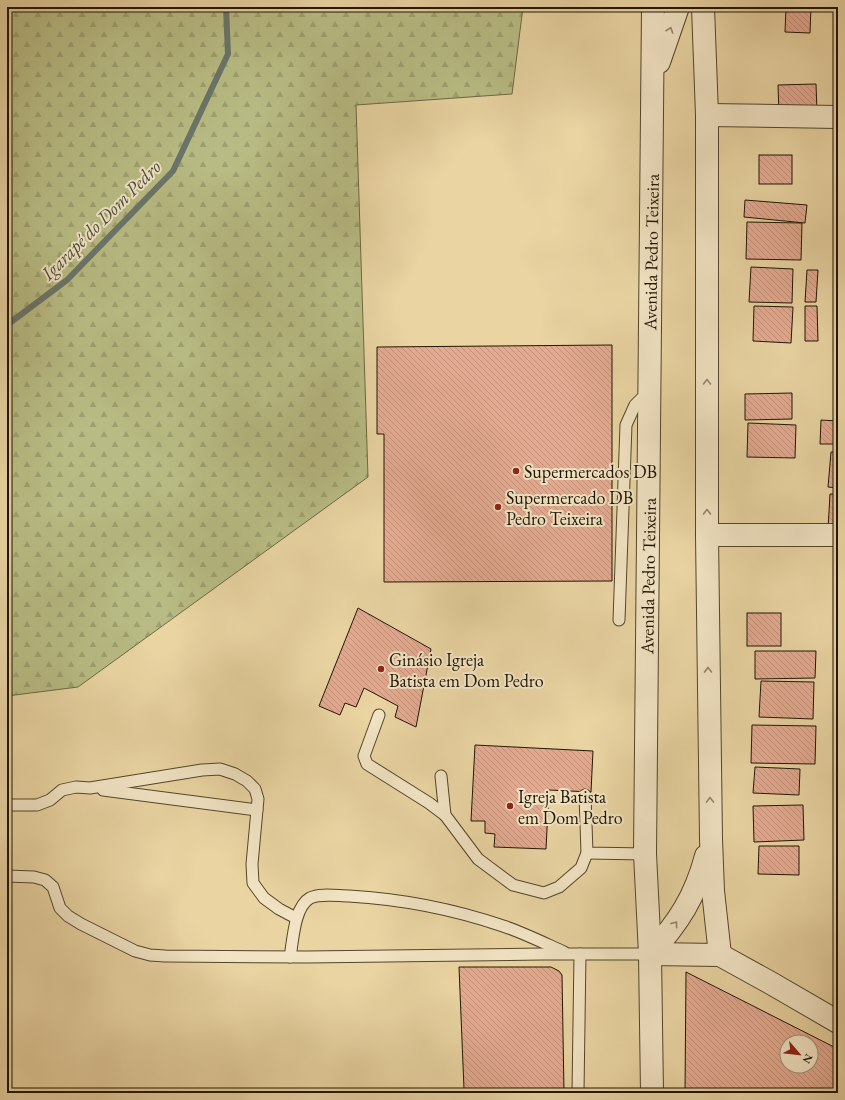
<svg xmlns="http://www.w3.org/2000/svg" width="845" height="1100" font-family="'EB Garamond',serif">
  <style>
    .forest { fill: url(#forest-firs); stroke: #6c6844 }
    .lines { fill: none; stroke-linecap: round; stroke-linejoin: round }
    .stream { stroke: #69766a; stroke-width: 6 }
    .building { fill: url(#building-back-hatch); stroke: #201505; fill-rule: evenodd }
    .service-casing { stroke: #52452c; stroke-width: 13 }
    .minor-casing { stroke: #52452c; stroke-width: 24 }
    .tertiary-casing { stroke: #52452c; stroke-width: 24 }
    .service { stroke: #f1e3c3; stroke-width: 11 }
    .minor { stroke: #f1e3c3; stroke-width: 22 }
    .tertiary { stroke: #f1e3c3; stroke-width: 22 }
    .oneway { stroke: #93866e }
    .poi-dot { fill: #8f2418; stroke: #f1e3c3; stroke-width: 1.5 }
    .labels { text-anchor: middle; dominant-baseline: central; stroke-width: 4; stroke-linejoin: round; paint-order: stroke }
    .street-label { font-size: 18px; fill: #201505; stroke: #f1e3c3 }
    .poi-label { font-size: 18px; fill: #201505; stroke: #f1e3c3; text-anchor: start }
    .water-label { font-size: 19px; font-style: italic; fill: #4b4e40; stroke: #f1e3c3 }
  </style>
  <defs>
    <pattern id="forest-firs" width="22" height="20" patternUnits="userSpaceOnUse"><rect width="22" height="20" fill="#b8bc84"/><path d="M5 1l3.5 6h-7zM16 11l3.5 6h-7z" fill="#9ea170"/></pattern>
    <pattern id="building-back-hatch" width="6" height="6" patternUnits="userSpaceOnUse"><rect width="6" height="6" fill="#e4aa90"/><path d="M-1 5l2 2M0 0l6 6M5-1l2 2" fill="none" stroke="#c3917b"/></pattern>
  </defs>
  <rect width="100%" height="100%" fill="#e9d4a2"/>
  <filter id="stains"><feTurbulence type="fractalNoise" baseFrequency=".005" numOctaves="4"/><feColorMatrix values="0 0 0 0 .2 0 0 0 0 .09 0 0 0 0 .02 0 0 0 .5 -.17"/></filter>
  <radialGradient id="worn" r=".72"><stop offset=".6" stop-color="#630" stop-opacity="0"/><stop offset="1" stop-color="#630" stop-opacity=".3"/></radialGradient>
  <!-- forest -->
  <path class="forest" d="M7 7H523L512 94 356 105 368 477 78 687 7 696Z"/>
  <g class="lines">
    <!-- stream -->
    <path class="stream" d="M7 325 67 280 173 171 228 54 226 7"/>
  </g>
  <!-- building -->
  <g class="building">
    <path d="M786 7H811L810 33 785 32Z"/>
    <path d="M816 84 817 112 779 114 778 85Z"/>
    <rect x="759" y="155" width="33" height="29"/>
    <path d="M745 200 807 205 805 223 744 217Z"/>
    <path d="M747 222 802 223 801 260 746 259Z"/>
    <path d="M751 267 793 269 792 303 749 302Z"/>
    <path d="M807 270H818L816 302H805Z"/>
    <path d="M754 306 793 307 791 343 753 341Z"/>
    <path d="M805 306H817L818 341H805Z"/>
    <path d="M612 345V581L384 582V434H377V347Z"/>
    <path d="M792 393V419L745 420V394Z"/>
    <path d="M821 420 838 421V444H820Z"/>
    <path d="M748 423 796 425 795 458 747 457Z"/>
    <path d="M831 452H838V488L828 487Z"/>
    <path d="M830 494H838V529H828Z"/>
    <path d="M358 608 431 649 416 727 395 717 398 706 364 688 356 707 345 703 340 715 319 706Z"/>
    <rect x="747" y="613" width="34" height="33"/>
    <path d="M755 651H816L815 678 755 679Z"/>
    <path d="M761 681 814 682 813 719 759 717Z"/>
    <path d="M752 725 816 726 815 764 751 763Z"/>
    <path d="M475 745 593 751 591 792 549 790 546 849 494 847 495 834 485 833V821H471Z"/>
    <path d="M755 767 800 769 799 795 753 793Z"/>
    <rect x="836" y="767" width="2" height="31"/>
    <path d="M803 805 804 840 754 842 753 806Z"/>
    <path d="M835 839H838V872H836Z"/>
    <path d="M759 846H799V875L758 874Z"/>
    <path d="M459 967H551L559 971 562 975 564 1092H593V1093H493V1090L464 1089Z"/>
    <path d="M686 972 838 1049V1093H685ZM787 1042H811V1066H787Z"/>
  </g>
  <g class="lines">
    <!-- service casing -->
    <g class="service-casing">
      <g id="service">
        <path d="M619 620 626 425 635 405 648 392"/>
        <path d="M379 715 364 756 367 764 429 803 445 815"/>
        <path d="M441 776 445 815 478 859 513 885 544 893 559 887 581 868 587 853"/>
        <path d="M103 790 257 810"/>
        <path d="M585 795 587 853 645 854"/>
        <path d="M7 805H37L50 800 62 790 76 787 90 788 202 770 220 769 235 774 247 781 255 789 258 799 252 864 253 883 264 898 279 909 296 918"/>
        <path d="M7 876 34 877 45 880 53 887 60 908 68 916 81 924 135 951 150 955 165 956 307 957 542 954H650"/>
        <path d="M290 957C293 941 294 907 310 898 320 893 338 896 349 896 401 899 453 909 503 926 524 933 544 943 564 952"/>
        <path d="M578 1092 580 954"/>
      </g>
    </g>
    <!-- minor casing -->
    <g class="minor-casing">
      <g id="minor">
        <path d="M703 7 707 115V535L711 839 713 891 720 955"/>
        <path d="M707 115 838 117"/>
        <path d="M707 535H838"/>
        <path d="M650 954 720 955 769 982 838 1022"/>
        <path d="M650 954C679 922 695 897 706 856"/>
      </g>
    </g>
    <!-- tertiary casing -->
    <g class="tertiary-casing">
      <g id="tertiary">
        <path d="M659 62 678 7"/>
        <path d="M652 1093 650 954 645 854 653 7"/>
      </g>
    </g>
    <!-- service -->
    <use href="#service" class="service"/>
    <!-- minor -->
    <use href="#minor" class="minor"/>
    <!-- tertiary -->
    <use href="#tertiary" class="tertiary"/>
  </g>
  <!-- one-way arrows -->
  <defs><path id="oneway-chevron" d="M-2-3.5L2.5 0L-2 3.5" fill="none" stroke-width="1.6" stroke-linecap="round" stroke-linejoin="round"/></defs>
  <g class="oneway">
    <use href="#oneway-chevron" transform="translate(670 30) rotate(-71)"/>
    <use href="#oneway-chevron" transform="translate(707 382) rotate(-90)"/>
    <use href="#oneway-chevron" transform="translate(707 512) rotate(-90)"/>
    <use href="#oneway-chevron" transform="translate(708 670) rotate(-91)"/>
    <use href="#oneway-chevron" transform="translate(710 800) rotate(-91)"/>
    <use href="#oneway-chevron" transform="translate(675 924) rotate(-54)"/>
  </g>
  <!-- markers -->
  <g class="poi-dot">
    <circle cx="516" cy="471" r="4"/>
    <circle cx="498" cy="507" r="4"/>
    <circle cx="381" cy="669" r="4"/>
    <circle cx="510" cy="806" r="4"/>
  </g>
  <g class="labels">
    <!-- street labels -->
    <g class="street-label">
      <text transform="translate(651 252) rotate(-89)">Avenida Pedro Teixeira</text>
      <text transform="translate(648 576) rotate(-89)">Avenida Pedro Teixeira</text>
    </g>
    <!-- poi labels -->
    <g class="poi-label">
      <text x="524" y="471">Supermercados DB</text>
      <text x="506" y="497">Supermercado DB<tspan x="506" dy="21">Pedro Teixeira</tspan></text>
      <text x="389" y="659">Ginásio Igreja<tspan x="389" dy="21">Batista em Dom Pedro</tspan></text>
      <text x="518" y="796">Igreja Batista<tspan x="518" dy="21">em Dom Pedro</tspan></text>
    </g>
    <!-- water labels -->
    <g class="water-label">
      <text transform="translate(101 220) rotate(-45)">Igarapé do Dom Pedro</text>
    </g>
  </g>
  <!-- margin -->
  <rect width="845" height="1100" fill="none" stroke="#e9d4a2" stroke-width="24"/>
  <rect x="8" y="8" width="829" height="1084" fill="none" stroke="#201505" stroke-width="2"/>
  <rect x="12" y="12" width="821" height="1076" fill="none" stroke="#201505"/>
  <!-- north arrow -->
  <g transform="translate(799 1054) rotate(118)"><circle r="19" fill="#f1e3c3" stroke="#9d9177"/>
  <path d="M0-3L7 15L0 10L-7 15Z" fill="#8f2418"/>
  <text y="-6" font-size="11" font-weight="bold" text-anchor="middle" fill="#201505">N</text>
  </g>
  <rect width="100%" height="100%" filter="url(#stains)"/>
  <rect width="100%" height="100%" fill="url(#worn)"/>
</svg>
